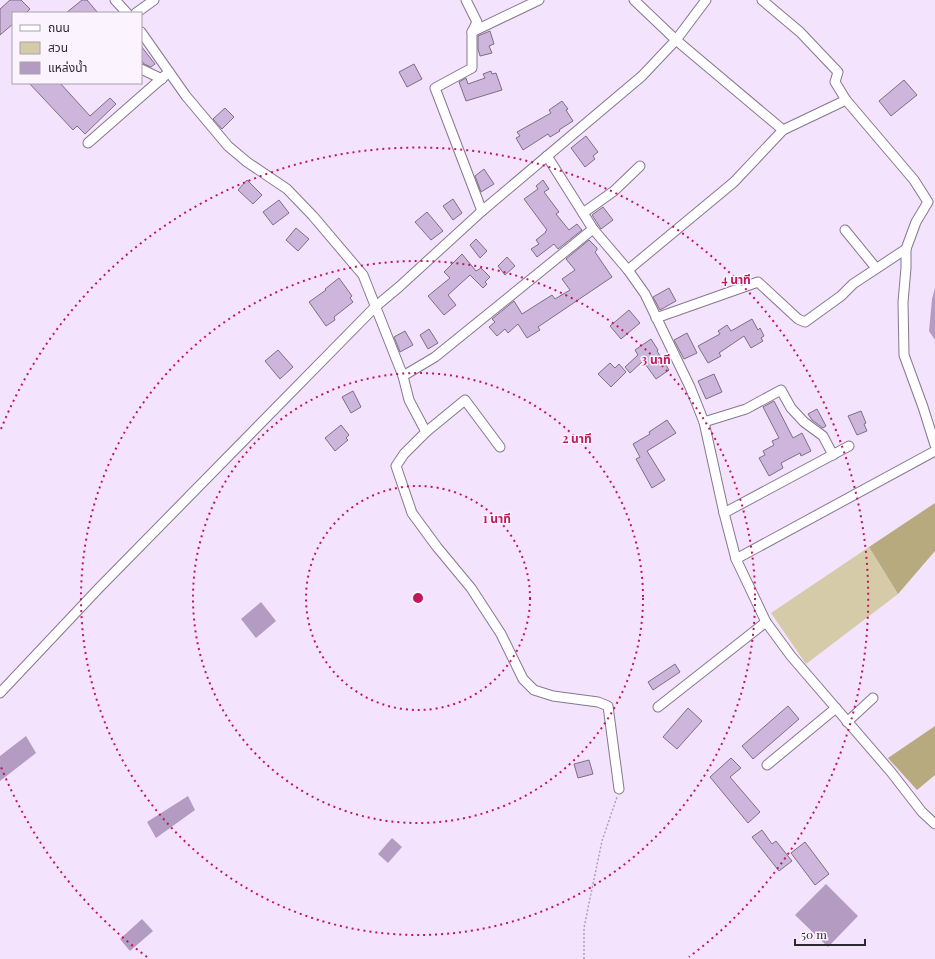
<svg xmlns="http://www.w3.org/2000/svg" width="935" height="959" font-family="'Playfair Display','Noto Sans Thai',serif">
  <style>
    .green { fill: #d5cba9 }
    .forest { fill: #b7aa7f }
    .water { fill: #b39bc1 }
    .building { fill: #cdb5dc; stroke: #7d6f86 }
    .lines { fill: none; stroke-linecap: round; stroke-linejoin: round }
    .minor-casing { stroke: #86788f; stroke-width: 11 }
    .path { stroke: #ada1b5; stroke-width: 1.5; stroke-dasharray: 2 2; stroke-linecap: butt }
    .minor { stroke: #fff; stroke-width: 9 }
    .ring { fill: none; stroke: #c2185b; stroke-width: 2; stroke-dasharray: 2 4 }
    .centre { fill: #c2185b; stroke: #fbf4ff; stroke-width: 2 }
    .ring-label { font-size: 12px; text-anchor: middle; font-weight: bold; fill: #c2185b; stroke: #fbf4ff; stroke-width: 3; stroke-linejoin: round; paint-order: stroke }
  </style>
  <rect width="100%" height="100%" fill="#f3e3fd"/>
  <!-- green -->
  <path class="green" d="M869 547 898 594 806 664 771 613Z"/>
  <!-- forest -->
  <g class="forest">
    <path d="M935 503V551L898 594 869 547Z"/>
    <path d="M935 726V775L917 790 888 758Z"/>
  </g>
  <!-- water -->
  <g class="water">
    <path d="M935 288V340L929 331 932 299Z"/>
    <path d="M261 602 276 621 256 638 241 619Z"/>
    <path d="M26 736 36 753 0 781V756Z"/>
    <path d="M188 796 195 810 156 838 147 822Z"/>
    <path d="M392 838 402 847 388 863 378 854Z"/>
    <path d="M826 884 858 916 828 947 795 915Z"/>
    <path d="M142 919 153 931 130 951 120 939Z"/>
  </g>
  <!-- building -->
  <g class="building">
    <path d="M10 0H21L30 9 26 13H13V24L0 35V9Z"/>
    <path d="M82 0H87L98 13H66Z"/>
    <path d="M490 31 494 44 489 46 492 53 480 56 478 49V36Z"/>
    <path d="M141 46 155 64 151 67 144 64 141 60Z"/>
    <path d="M414 64 422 79 407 87 399 72Z"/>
    <path d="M491 71 492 74 496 73 502 90 466 101 459 82 466 78 468 84 485 78 483 74Z"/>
    <path d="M904 80 917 95 891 116 879 101Z"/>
    <path d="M29 83H60L90 116 110 98 116 104 85 134 77 126 73 130Z"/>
    <path d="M562 101 568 109 566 110 573 121 559 130 560 131 550 137 548 134 523 150 516 138 520 136 517 132 551 113 549 110Z"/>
    <path d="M225 108 234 117 222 129 213 119Z"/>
    <path d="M586 136 598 152 593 156 595 159 585 167 571 148Z"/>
    <path d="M484 169 494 184 481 192 475 176Z"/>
    <path d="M247 180 262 195 253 204 238 190Z"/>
    <path d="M543 180 549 189 544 192 559 212 556 214 569 230 577 224 582 230 558 249 554 244 537 257 531 249 539 244 536 240 546 232H545L547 230 524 199 538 189 536 186Z"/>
    <path d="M453 199 462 213 453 220 443 206Z"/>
    <path d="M279 200 289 213 273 225 263 212Z"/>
    <path d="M603 207 613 220 601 229 592 215Z"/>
    <path d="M427 212 443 231 431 240 415 222Z"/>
    <path d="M296 228 309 239 298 251 286 240Z"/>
    <path d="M476 239 487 251 480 258 470 245Z"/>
    <path d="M589 240 597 248V250L595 252 612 277 538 327 540 330 527 338 518 324 508 333 505 329 497 336 489 327 495 322 492 319 514 301 522 314 552 295 555 299 570 290 562 279 575 270 566 259Z"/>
    <path d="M462 254 476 271 481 268 490 277 485 282 487 284 483 288 470 275 448 295 456 305 444 315 428 296 450 278 444 272Z"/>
    <path d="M507 257 515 266 505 275 498 266Z"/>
    <path d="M339 278 352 296 350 298 353 302 334 317 335 320 326 326 309 302 326 290 325 289Z"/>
    <path d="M669 288 676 301 660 310 653 297Z"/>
    <path d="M629 310 640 323 621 339 610 326Z"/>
    <path d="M752 319 758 330 760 328 764 336 761 338 763 341 751 348 744 336 719 353 721 356 708 363 698 346 720 334 718 331 727 325 731 331Z"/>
    <path d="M429 329 438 343 428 349 420 335Z"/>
    <path d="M405 331 413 345 400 352 394 337Z"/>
    <path d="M687 333 697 353 684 359 674 340Z"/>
    <path d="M651 339 658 350 657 351 669 370 656 379 643 361 630 373 625 367 638 355 635 350Z"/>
    <path d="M278 350 293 367 280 379 265 361Z"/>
    <path d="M610 363 615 368 619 364 626 372 611 387 598 374Z"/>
    <path d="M714 374 722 392 706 399 698 381Z"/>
    <path d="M353 391 361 407 351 413 342 397Z"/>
    <path d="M774 401 793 438 802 433 811 451 801 456 800 453 781 463 783 468 769 476 759 458 765 455 763 451 774 445 772 441 779 438 763 407Z"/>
    <path d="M817 409 826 426 823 428 812 420 808 414Z"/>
    <path d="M861 411 866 423 864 424 867 431 857 435 848 416Z"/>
    <path d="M667 420 676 433 647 451 665 480 652 488 636 459 640 457 633 444 650 434 649 432Z"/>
    <path d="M341 425 349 435 346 438 348 440 335 451 325 438Z"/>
    <path d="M675 664 680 672 653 690 648 682Z"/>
    <path d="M788 706 799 719 753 759 742 746Z"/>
    <path d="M688 708 702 721 677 749 663 737Z"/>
    <path d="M731 758 741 768 730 777 760 812 748 823 710 777Z"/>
    <path d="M589 760 593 774 578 778 574 764Z"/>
    <path d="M762 830 772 844 776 841 792 861 779 871 752 837Z"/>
    <path d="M805 842 829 874 815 885 791 853Z"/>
  </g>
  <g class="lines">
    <!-- minor casing -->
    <g class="minor-casing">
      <g id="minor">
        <path d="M115 0 127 13"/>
        <path d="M466 0 477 22 472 32V68L435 88 482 211"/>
        <path d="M634 0 676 40 783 130"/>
        <path d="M762 0 800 32 838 72 835 82 846 100 914 180 928 202 916 222 906 249V268L903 302 904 355 923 407 935 445"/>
        <path d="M136 13 154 0"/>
        <path d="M141 32 186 96 228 146 247 162 287 189 313 216 363 275 403 376 409 400 426 432 404 454 396 466 412 513 437 547 471 588 501 634 523 679 534 690 553 696 598 702 608 706 619 789"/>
        <path d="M472 32 539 0"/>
        <path d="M141 69 162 79"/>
        <path d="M88 143 169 72"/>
        <path d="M547 156 593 229 628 270 645 294 690 387 704 422 724 513 736 559 766 622 791 656 891 772 922 812 935 824"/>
        <path d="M583 213 614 191 640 166"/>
        <path d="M845 230 876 268"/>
        <path d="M628 270 734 182 783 130 846 100"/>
        <path d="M656 318 758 282 798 319 805 322 841 296 853 284 906 249"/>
        <path d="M403 376 435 357 593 229"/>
        <path d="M704 422 746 409 781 390 791 408 804 422 823 436 833 455"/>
        <path d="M426 432 465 400 500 447"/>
        <path d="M724 513 849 446"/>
        <path d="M736 559 935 451"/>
        <path d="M0 693 99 588 375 307 399 287 482 211 642 76 676 40 706 0"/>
        <path d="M658 707 766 622"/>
        <path d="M847 722 873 698"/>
        <path d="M767 765 836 708"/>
      </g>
    </g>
    <!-- path -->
    <path class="path" d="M584 959V928L589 903 602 841 617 797"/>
    <!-- minor -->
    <use href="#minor" class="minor"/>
  </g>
  <!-- distance rings -->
  <g class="ring">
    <circle cx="418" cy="598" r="112"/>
    <circle cx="418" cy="598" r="225"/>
    <circle cx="418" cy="598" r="337"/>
    <path d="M147 957A450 450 0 0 1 1 767M1 429A450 450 0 1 1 689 957"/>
  </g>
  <circle cx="418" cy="598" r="6" class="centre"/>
  <g class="ring-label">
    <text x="736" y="284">4 นาที</text>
    <text x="656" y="364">3 นาที</text>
    <text x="577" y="443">2 นาที</text>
    <text x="497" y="523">1 นาที</text>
  </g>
  <!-- legend -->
  <rect x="12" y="12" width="130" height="72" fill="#fbf4ff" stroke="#a9a2ac"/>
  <rect x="20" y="25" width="20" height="6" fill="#ffffff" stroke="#a9a2ac"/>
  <text x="48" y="32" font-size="12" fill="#2d2730">ถนน</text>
  <rect x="20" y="42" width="20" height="12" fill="#d5cba9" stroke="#a9a2ac"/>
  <text x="48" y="52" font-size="12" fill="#2d2730">สวน</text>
  <rect x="20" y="62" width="20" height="12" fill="#b39bc1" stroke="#a9a2ac"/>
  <text x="48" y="72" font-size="12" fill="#2d2730">แหล่งน้ำ</text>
  <!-- scale -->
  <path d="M795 939v6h70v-6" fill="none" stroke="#2d2730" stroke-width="2"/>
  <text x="801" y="939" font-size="12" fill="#2d2730" stroke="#fbf4ff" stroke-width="3" paint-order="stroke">50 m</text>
</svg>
